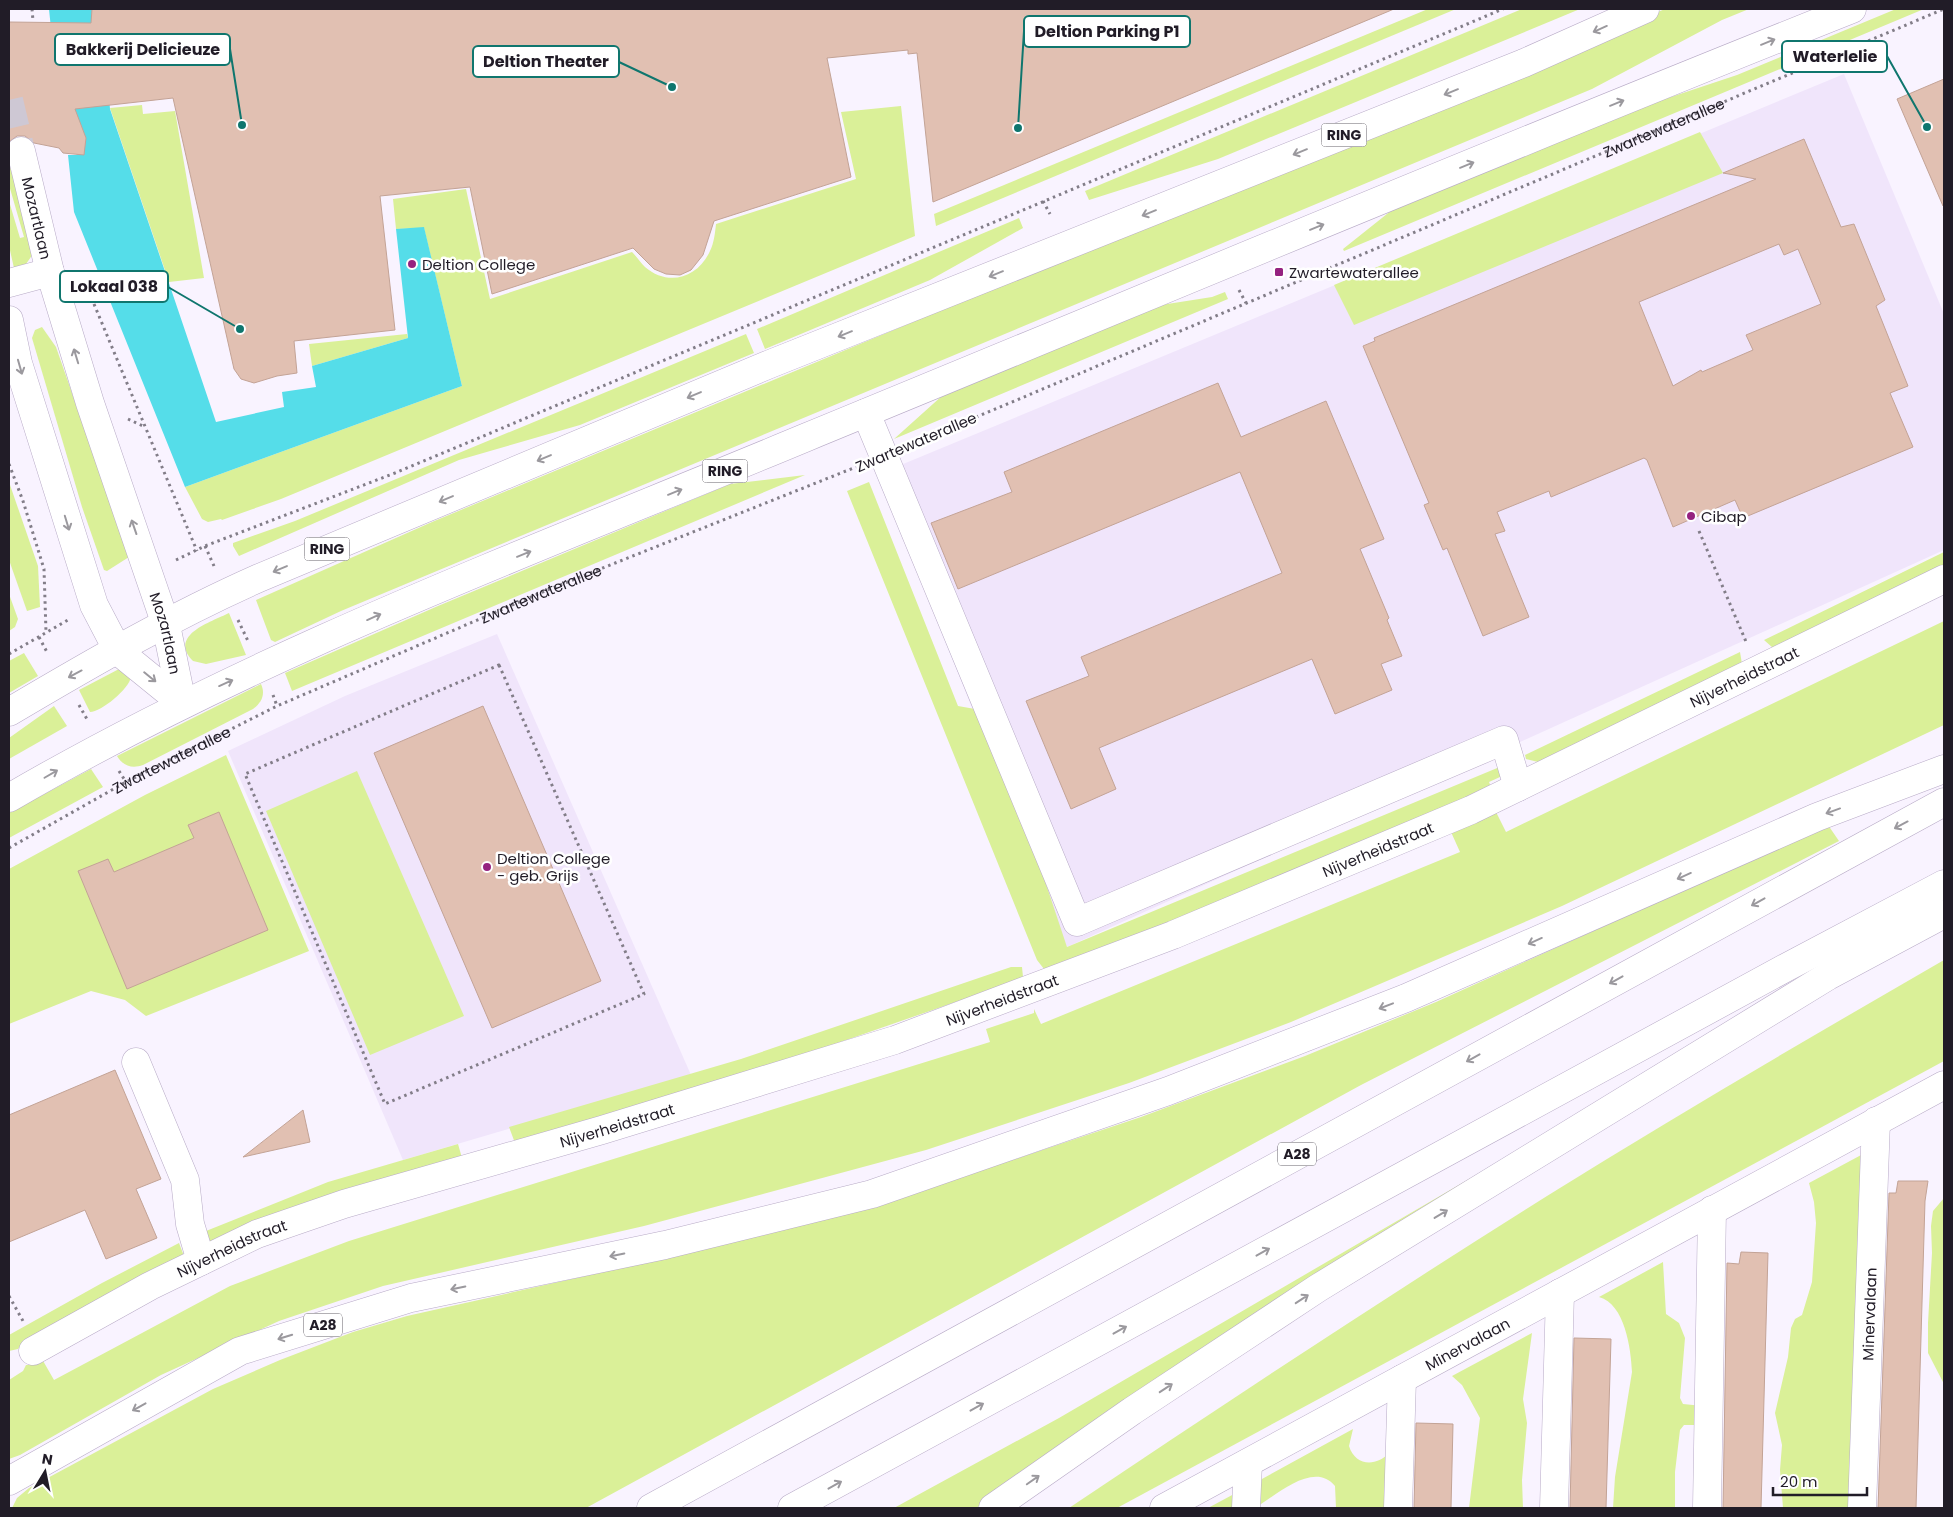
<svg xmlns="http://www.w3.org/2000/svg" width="1953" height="1517" font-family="Poppins,sans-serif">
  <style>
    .built { fill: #f0e5fb }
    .green { fill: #daf098 }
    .water { fill: #55dde9 }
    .building { fill: #e1c0b2; stroke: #c3a396; fill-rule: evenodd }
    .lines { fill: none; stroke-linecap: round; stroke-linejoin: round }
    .minor-tunnel { stroke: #cec8d4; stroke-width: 28; stroke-dasharray: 28 14; stroke-linecap: butt }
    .minor-casing { stroke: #b8abc7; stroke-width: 29 }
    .major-casing { stroke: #b8abc7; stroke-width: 29 }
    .highway-casing { stroke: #b8abc7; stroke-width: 29 }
    .path { stroke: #827d88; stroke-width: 3; stroke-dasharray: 2.5 4; stroke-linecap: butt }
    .minor { stroke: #fff; stroke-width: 28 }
    .major { stroke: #fff; stroke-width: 28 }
    .highway { stroke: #fff; stroke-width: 28 }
    .oneway { stroke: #9b999e }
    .poi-dot { fill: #952280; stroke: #fff; stroke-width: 2 }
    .labels { text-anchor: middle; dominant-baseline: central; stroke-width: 5; stroke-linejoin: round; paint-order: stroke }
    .shield { fill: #fff; stroke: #646068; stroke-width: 1 }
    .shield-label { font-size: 14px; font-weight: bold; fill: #211c27 }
    .street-label { font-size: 15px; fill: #211c27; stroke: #fff }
    .poi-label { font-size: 15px; fill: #211c27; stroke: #fff; text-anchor: start }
    .leader { fill: none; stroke: #0f766e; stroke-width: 2 }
    .callout-dot { fill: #0f766e; stroke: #fff; stroke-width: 2 }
    .callout { fill: #fff; stroke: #0f766e; stroke-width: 2 }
    .callout-label { font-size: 16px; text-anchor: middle; font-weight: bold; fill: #211c27 }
  </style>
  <rect width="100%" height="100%" fill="#f9f3ff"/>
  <!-- built -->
  <g class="built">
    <path d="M1844 74 1944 314V550L1067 947 879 474Z"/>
    <path d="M497 634 691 1075 403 1160 228 751 345 696Z"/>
  </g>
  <!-- green -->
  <g class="green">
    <path d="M1428 9H1456L936 226 934 214Z"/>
    <path d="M1522 9H1580L1218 159 1089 200 1085 191Z"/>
    <path d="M1665 9H1749L1722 20 1592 89 341 611 275 642 271 640 256 600 432 522Z"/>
    <path d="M1896 9H1924L1344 251 1343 249 1397 206 1605 119 1737 75Z"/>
    <path d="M142 105 143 114 175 111 204 278 169 282 110 108Z"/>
    <path d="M901 106 915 236 281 499 222 520 221 519 208 522 202 519 185 487 462 386 424 228 396 229 393 199 466 189 490 299 632 252C637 257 641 263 645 267 668 287 698 278 710 251 714 243 715 233 716 224L856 179 841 112Z"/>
    <path d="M1700 132 1723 173 1354 325 1334 285Z"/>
    <path d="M9 148 33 254 26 264 14 268 9 246V201L20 238 24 237 9 185Z"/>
    <path d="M1019 218 1023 228 930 280 765 349 757 329Z"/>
    <path d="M1225 292 1228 299 894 439 943 395 1161 305 1212 297Z"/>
    <path d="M42 327 56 347 129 557 107 571 104 570 82 507 32 338 35 330Z"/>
    <path d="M407 334 408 338 312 366 309 344Z"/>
    <path d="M746 334 754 353 580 425 459 460 239 556 233 546V543L295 521Z"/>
    <path d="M805 475 292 691 285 673 438 606 730 484Z"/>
    <path d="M9 482 38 566 40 607 27 611 9 560Z"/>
    <path d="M869 482 958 706 975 709 1040 866 1067 947 1502 766 1500 777 1489 782 1491 787 1275 883 1044 969 1037 960 847 491Z"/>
    <path d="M1944 552V567L1773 648 1764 640Z"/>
    <path d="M9 594 18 619 15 627 9 631Z"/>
    <path d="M229 613 246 655 206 664 193 661C168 635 211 622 229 613Z"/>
    <path d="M1944 621V725L1562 906 1291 1022 1129 1083 926 1150 644 1226 383 1286 279 1321 161 1375 20 1455 9 1459V1380L23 1371 26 1365H32L42 1359 54 1380 230 1286 349 1241 990 1042 986 1029 1034 1013V1009L1041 1024 1460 852 1451 832 1496 812 1506 832Z"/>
    <path d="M1740 652 1742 664 1542 763 1526 759 1525 755Z"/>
    <path d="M24 653 38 676 9 693V661Z"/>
    <path d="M119 669 131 677C129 689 101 712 90 712L79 690Z"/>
    <path d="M261 684C266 695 261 703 253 709L143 765C132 769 123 766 117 756Z"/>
    <path d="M54 706 67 726 9 759V738Z"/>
    <path d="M226 755 309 951 146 1016 125 1000 91 991 9 1024V869L145 795Z"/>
    <path d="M91 769 103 787 9 838V813Z"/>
    <path d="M357 771 464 1016 370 1055 266 811Z"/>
    <path d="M1828 825 1839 841 1361 1085 586 1508H12L17 1498 29 1488 213 1389 280 1360 353 1332 407 1316 652 1261 937 1185 1141 1117 1305 1056 1436 1002Z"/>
    <path d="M1944 960V1061L1117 1508H1069C1227 1402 1386 1297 1547 1196 1678 1114 1811 1037 1944 960Z"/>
    <path d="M1011 967H1022L1023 977 1019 980 809 1053 515 1143 509 1127 741 1059Z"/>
    <path d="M458 1144 462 1158 210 1244 206 1231 328 1182Z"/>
    <path d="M1863 1154 1855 1508H1783L1780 1470 1782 1445 1775 1413 1788 1357 1791 1328 1795 1319 1802 1315 1812 1282 1816 1223 1814 1202 1809 1183Z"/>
    <path d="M1493 1165 976 1508H894L1059 1418Z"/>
    <path d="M1944 1198V1384L1928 1353V1323L1932 1253 1931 1226 1933 1211Z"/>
    <path d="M179 1243 184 1256 22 1343 18 1349 9 1351V1335L102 1283Z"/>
    <path d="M1663 1262 1666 1314 1679 1323 1685 1338 1680 1398 1683 1404 1703 1406 1698 1425H1684L1680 1430 1675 1472V1508H1613L1615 1477 1632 1372C1631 1349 1625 1304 1599 1297Z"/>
    <path d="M1532 1333 1523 1399 1527 1423 1522 1480 1523 1508H1469L1480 1418 1462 1385 1452 1376Z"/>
    <path d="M1353 1429 1349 1446C1355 1466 1376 1467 1389 1453V1508H1336L1335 1486C1314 1460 1275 1496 1255 1508L1251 1485Z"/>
    <path d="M1234 1494 1233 1508H1208Z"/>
  </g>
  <!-- water -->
  <path class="water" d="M49 9H101L110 109 216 422 284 407 282 392 316 387 312 366 408 338 396 229 424 227 462 386 185 487 74 212 68 155H76L83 151 86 138 59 108Z"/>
  <!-- building -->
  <g class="building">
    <path d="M92 9H1394L933 202 917 53 908 54V50L827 58 851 177 714 221 703 255 691 270 680 275 666 274 654 269 633 248 492 294 470 187 380 196 395 330 294 341 297 373 277 376 254 383 241 379 234 369 173 98 75 109 86 138 84 155 63 153 59 148 34 143 25 136H17L9 142V22L91 23Z"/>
    <path d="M1944 79V205L1943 206 1897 99Z"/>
    <path d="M1804 139 1841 227 1854 224 1885 300 1876 306 1908 386 1890 393 1913 447 1743 518 1735 500 1673 527 1647 460 1644 458 1551 497 1549 491 1497 512 1505 531 1495 534 1529 617 1483 636 1447 548 1443 550 1424 505 1429 503 1363 346 1375 341 1374 338 1756 179 1723 173ZM1779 244 1784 255 1798 249 1821 304 1746 335 1753 350 1702 372 1701 370 1673 386 1639 302Z"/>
    <path d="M1218 383 1241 437 1326 401 1384 539 1360 549 1389 618 1387 620 1402 656 1381 664 1392 690 1335 714 1312 659 1099 748 1116 789 1071 809 1026 701 1089 676 1081 657 1282 573 1240 472 958 589 931 523 1012 492 1004 472Z"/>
    <path d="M483 706 601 981 492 1028 374 753Z"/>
    <path d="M219 812 268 930 127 989 78 871 108 859 114 872 194 838 188 825Z"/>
    <path d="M115 1070 161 1179 136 1189 157 1238 106 1259 85 1210 9 1242V1115Z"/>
    <path d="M303 1110 310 1142 243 1157Z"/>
    <path d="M1898 1181H1928L1925 1201 1916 1508H1878L1889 1193H1896Z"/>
    <path d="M1741 1252 1768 1253 1761 1508H1723L1727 1263 1739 1264Z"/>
    <path d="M1574 1338 1611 1339 1606 1508H1570Z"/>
    <path d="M1416 1423 1453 1424 1451 1508H1414Z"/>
  </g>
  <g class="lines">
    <!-- minor-tunnel -->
    <path class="minor-tunnel" d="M9 100 21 151"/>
    <!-- minor casing -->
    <g class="minor-casing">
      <g id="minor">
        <path id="s3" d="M21 151 50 272 90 403 166 625 182 703"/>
        <path d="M9 283 50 272"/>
        <path d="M9 320 18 363 94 605 118 651 182 703"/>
        <path d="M866 413 1077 922 1504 740 1518 787"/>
        <path d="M136 1062 185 1180 190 1224 201 1261"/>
        <path id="s4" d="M33 1351 150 1286 257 1234 344 1204 602 1130 895 1040 1173 935 1471 810 1944 579"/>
        <path id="s5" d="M1164 1508 1944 1085"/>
        <path d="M1246 1508 1248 1463"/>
        <path d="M1398 1508 1402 1379"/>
        <path d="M1554 1508 1560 1293"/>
        <path d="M1707 1508 1712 1210"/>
        <path id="s6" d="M1862 1508 1876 1121"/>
      </g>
    </g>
    <!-- major casing -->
    <g class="major-casing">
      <g id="major">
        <path d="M9 712C90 664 173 616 259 578L770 364 1524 63 1645 9"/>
        <path d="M9 798C261 651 538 549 807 437 1155 294 1502 148 1852 9"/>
      </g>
    </g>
    <!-- highway casing -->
    <g class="highway-casing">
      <g id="highway">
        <path d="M9 1481 240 1351 411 1298 665 1245 872 1194 1168 1091 1406 998 1817 817 1944 769"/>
        <path d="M651 1508 1944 802"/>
        <path d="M792 1508 1787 967 1944 884"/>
        <path d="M993 1508 1132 1411 1318 1288 1828 976 1944 914"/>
      </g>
    </g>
    <!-- path -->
    <g class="path">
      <path d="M32 9 33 21"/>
      <path d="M1043 201 1050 214"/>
      <path d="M1239 290 1246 303"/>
      <path d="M94 304 197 551"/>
      <path d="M128 419 143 426"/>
      <path id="s1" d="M910 445 1944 9"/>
      <path d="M9 464 23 501 44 569 46 632"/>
      <path d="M1699 531 1747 644"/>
      <path d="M205 546 214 566"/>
      <path d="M176 560 205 546 395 473 1503 9"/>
      <path d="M238 620 248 641"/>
      <path d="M39 637 48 654"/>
      <path d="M9 654 68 620"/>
      <path d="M499 665 644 994 385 1104 245 774Z"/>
      <path d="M273 695 277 706"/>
      <path d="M79 705 88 721"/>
      <path d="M119 771 126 782"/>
      <path id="s2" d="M9 848 126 782 277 706 545 591 856 467"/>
      <path d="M9 1296 23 1321"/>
    </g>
    <!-- minor -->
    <use href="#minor" class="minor"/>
    <!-- major -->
    <use href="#major" class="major"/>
    <!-- highway -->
    <use href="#highway" class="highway"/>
  </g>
  <!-- one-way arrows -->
  <defs><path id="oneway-shaft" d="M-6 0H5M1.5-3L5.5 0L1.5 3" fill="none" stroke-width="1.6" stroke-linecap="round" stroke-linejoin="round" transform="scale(1.25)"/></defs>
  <g class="oneway">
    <use href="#oneway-shaft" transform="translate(1600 29) rotate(156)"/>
    <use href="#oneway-shaft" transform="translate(1768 42) rotate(-22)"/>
    <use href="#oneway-shaft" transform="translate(1451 92) rotate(158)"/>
    <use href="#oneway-shaft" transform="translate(1617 103) rotate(-22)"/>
    <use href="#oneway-shaft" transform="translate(1300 152) rotate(158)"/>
    <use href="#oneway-shaft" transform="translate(1467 165) rotate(-22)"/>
    <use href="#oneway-shaft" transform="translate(1149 213) rotate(158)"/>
    <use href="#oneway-shaft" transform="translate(1317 227) rotate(-22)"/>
    <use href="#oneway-shaft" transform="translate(996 274) rotate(158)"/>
    <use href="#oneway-shaft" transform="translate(845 334) rotate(158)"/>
    <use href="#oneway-shaft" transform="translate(76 356) rotate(-107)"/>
    <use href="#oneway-shaft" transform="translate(20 367) rotate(74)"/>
    <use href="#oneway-shaft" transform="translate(694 395) rotate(157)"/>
    <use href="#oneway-shaft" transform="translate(544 458) rotate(157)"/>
    <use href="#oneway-shaft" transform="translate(675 492) rotate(-22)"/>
    <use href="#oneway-shaft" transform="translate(446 499) rotate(157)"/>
    <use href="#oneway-shaft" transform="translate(67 523) rotate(73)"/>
    <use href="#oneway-shaft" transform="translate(134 527) rotate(-109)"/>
    <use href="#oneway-shaft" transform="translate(524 554) rotate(-22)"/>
    <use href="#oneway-shaft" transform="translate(280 569) rotate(157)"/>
    <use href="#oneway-shaft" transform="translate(374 617) rotate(-24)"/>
    <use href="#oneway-shaft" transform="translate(75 674) rotate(152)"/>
    <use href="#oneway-shaft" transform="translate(150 677) rotate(39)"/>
    <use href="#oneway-shaft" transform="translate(226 683) rotate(-24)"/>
    <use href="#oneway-shaft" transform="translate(51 774) rotate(-30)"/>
    <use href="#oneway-shaft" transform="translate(1833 811) rotate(160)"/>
    <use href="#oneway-shaft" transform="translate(1901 825) rotate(152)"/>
    <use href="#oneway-shaft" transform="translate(1684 876) rotate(156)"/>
    <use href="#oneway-shaft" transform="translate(1758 902) rotate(151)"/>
    <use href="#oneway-shaft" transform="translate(1535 941) rotate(156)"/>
    <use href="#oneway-shaft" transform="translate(1616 980) rotate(151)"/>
    <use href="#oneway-shaft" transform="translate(1386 1006) rotate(159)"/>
    <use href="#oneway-shaft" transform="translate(1473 1058) rotate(151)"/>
    <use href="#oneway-shaft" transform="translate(1441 1214) rotate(-31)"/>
    <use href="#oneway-shaft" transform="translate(1263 1252) rotate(-29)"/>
    <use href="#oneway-shaft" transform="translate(617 1255) rotate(168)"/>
    <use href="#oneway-shaft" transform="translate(458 1288) rotate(168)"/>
    <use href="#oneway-shaft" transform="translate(1302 1299) rotate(-33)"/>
    <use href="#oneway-shaft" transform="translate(1120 1330) rotate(-29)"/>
    <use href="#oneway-shaft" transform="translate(285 1337) rotate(163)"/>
    <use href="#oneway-shaft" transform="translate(1166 1388) rotate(-33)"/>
    <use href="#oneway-shaft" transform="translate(139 1407) rotate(151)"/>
    <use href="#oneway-shaft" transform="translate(977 1407) rotate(-29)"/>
    <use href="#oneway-shaft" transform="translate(1033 1480) rotate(-35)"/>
    <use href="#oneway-shaft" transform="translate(835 1485) rotate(-29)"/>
  </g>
  <!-- markers -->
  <g class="poi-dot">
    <circle cx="412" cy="264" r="5"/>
    <rect x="1274" y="267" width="10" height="10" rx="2.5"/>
    <circle cx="1691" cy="516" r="5"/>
    <circle cx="487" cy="867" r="5"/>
  </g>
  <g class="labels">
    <!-- shield labels -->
    <g class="shield">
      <rect x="1321.5" y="123.5" width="45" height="23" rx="4"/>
      <rect x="702.5" y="459.5" width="45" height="23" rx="4"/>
      <rect x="304.5" y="537.5" width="45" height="23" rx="4"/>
      <rect x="1278" y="1142.5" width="38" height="23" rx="4"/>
      <rect x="304" y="1313.5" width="38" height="23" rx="4"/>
    </g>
    <g class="shield-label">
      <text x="1344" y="135">RING</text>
      <text x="725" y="471">RING</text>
      <text x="327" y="549">RING</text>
      <text x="1297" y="1154">A28</text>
      <text x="323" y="1325">A28</text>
    </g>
    <!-- street labels -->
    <g class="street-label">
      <text stroke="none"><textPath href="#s1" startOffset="818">Zwartewaterallee</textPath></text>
      <text stroke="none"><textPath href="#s3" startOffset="69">Mozartlaan</textPath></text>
      <text transform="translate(916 442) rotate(-23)">Zwartewaterallee</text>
      <text stroke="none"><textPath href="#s2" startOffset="590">Zwartewaterallee</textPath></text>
      <text stroke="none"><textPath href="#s3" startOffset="504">Mozartlaan</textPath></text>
      <text stroke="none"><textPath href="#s4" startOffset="1844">Nijverheidstraat</textPath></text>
      <text stroke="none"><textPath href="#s2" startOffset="185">Zwartewaterallee</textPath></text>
      <text stroke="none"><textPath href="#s4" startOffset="1439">Nijverheidstraat</textPath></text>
      <text stroke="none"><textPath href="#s4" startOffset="1034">Nijverheidstraat</textPath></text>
      <text stroke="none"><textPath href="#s4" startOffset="629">Nijverheidstraat</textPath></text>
      <text stroke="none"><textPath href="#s4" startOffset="224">Nijverheidstraat</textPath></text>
      <text stroke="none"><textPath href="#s6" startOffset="194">Minervalaan</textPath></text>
      <text stroke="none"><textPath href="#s5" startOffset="345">Minervalaan</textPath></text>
    </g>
    <!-- poi labels -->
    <g class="poi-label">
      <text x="422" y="264">Deltion College</text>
      <text x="1289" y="272">Zwartewaterallee</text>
      <text x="1701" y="516">Cibap</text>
      <text x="497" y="858">Deltion College<tspan x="497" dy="17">- geb. Grijs</tspan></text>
    </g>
  </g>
  <!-- callouts -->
  <path class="leader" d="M1018 128L1024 31M242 125L230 49M1927 127L1887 56M672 87L619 62M240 329L168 287"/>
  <g class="callout-dot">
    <circle cx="1018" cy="128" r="5"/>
    <circle cx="242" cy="125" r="5"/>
    <circle cx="1927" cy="127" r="5"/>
    <circle cx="672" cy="87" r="5"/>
    <circle cx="240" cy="329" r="5"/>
  </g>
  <g class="callout">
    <rect x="1024" y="16" width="166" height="31" rx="5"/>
    <rect x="55" y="34" width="175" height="31" rx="5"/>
    <rect x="1782" y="41" width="105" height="31" rx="5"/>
    <rect x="473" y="46" width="146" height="31" rx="5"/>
    <rect x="60" y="271" width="108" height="31" rx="5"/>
  </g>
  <g class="callout-label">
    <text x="1107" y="37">Deltion Parking P1</text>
    <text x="143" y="55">Bakkerij Delicieuze</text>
    <text x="1835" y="62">Waterlelie</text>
    <text x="546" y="67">Deltion Theater</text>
    <text x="114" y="292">Lokaal 038</text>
  </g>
  <!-- border -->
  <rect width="1953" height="1517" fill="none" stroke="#211c27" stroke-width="20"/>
  <!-- north arrow -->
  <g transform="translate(45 1472) rotate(10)" stroke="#ffffff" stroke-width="4" paint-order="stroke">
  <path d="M0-4L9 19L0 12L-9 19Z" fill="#211c27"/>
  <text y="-8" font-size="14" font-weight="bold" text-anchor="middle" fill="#211c27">N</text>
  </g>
  <!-- scale -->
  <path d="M1773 1487v8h94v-8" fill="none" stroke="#211c27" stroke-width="2.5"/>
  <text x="1780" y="1487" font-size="15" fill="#211c27" stroke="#ffffff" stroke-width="4" paint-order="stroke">20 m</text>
</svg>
